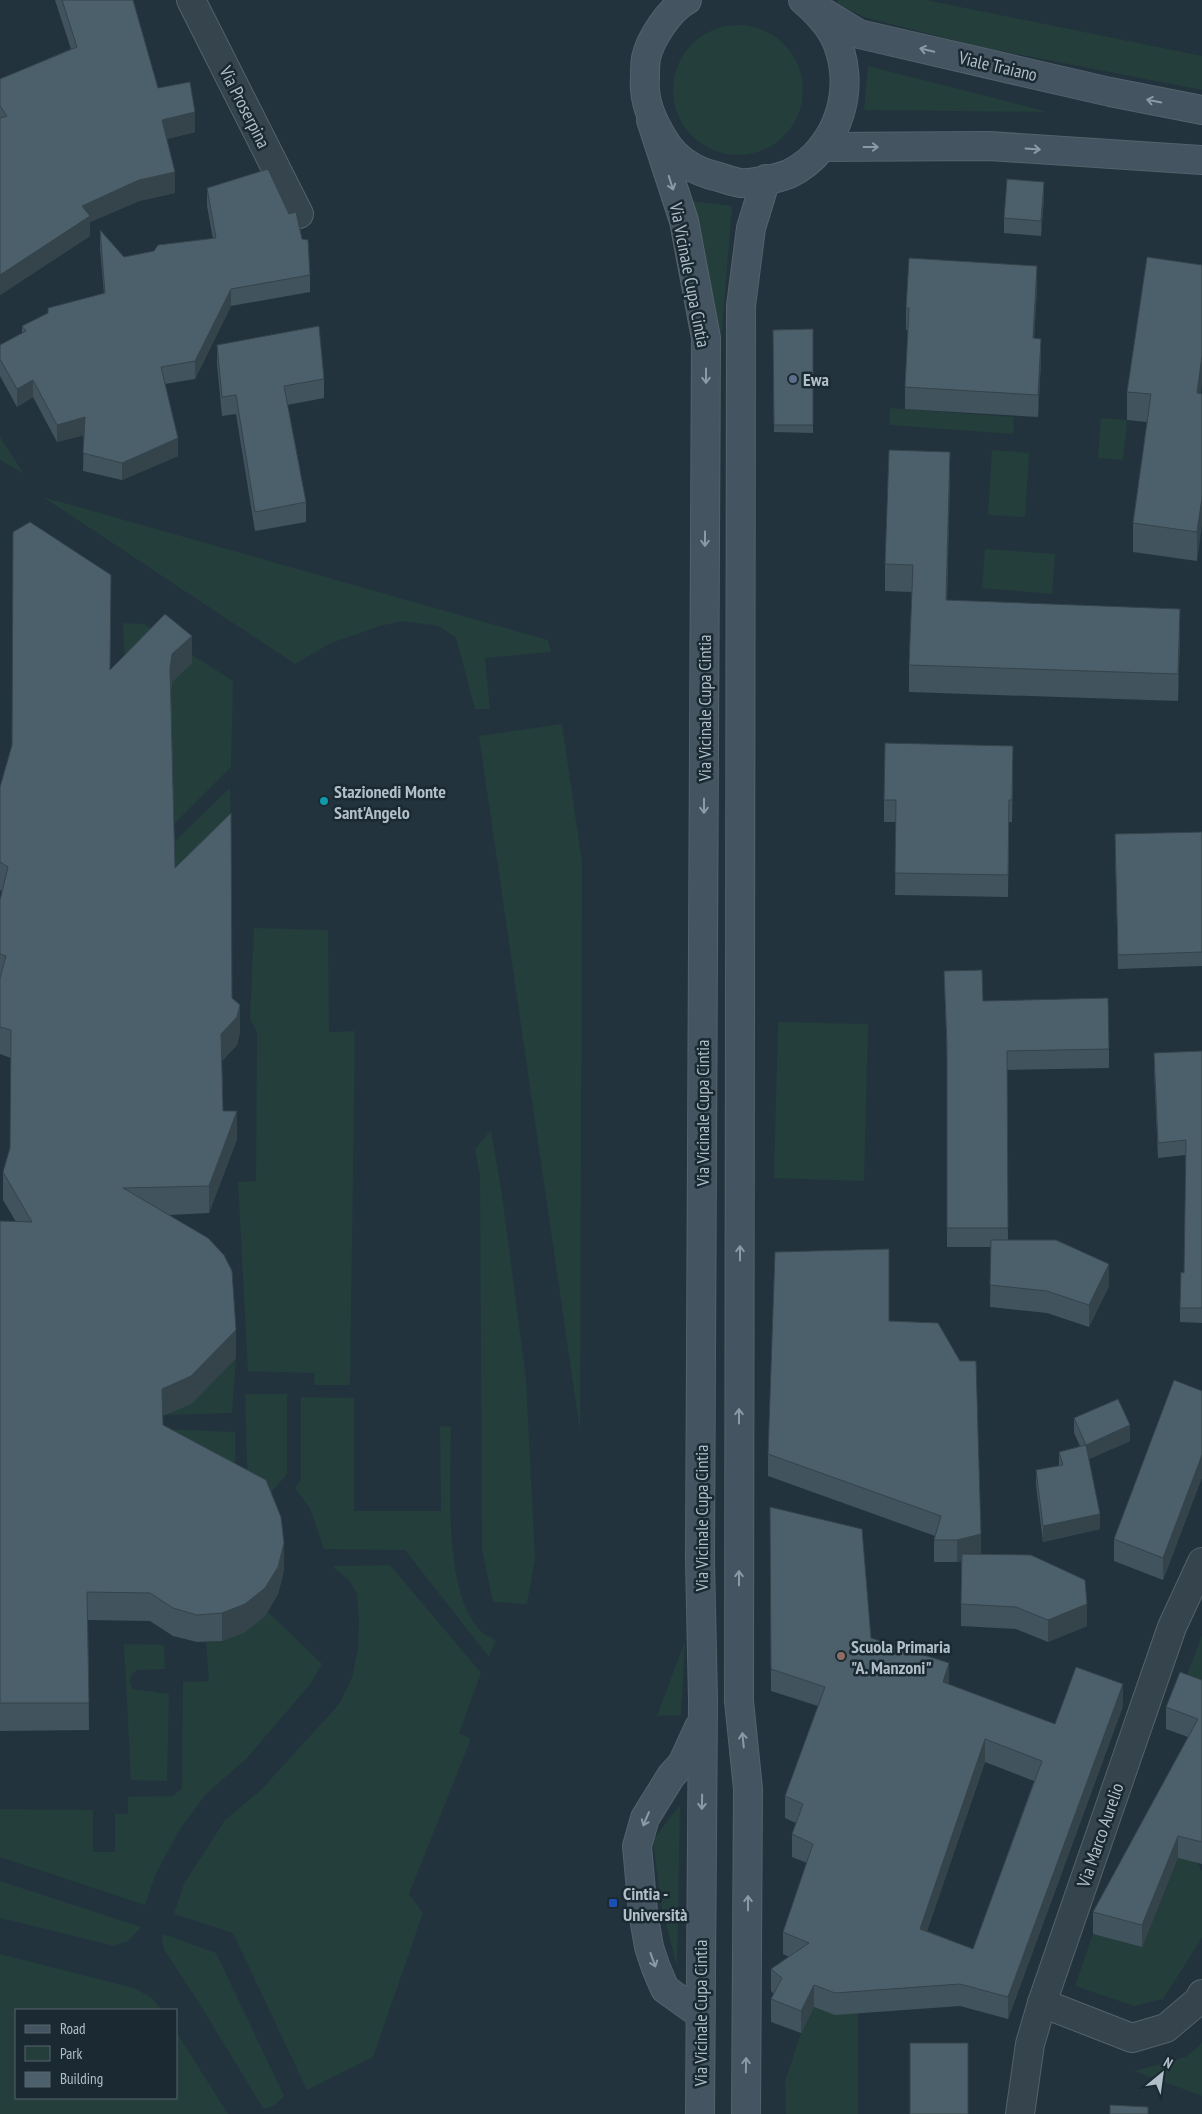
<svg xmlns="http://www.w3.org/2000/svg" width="1202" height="2114" font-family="'PT Sans Narrow',sans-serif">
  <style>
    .green { fill: #243e3c }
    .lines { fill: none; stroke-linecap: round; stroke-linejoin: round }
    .minor-casing { stroke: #54626b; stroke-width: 30 }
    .secondary-casing { stroke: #54626b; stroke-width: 30 }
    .minor { stroke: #36444d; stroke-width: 28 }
    .secondary { stroke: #445460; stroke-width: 28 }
    .wall { fill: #41535c; fill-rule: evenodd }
    .shaded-wall { fill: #35434b }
    .building { fill: #4c606b; stroke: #35434b; fill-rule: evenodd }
    .oneway { stroke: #8b9aa4 }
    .service-dot { fill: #5c6f8a; stroke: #1b2932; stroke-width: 2 }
    .culture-dot { fill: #0f9aa8; stroke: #1b2932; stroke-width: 2 }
    .education-dot { fill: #8d6e63; stroke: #1b2932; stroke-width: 2 }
    .transit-dot { fill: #1a4fb4; stroke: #1b2932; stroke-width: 2 }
    .labels { text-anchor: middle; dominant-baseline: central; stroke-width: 5; stroke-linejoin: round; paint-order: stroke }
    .street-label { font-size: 18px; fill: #b1bfc9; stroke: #1b2932 }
    .poi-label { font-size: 18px; font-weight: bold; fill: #b1bfc9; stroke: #1b2932; text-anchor: start }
  </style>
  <rect width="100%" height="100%" fill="#22333d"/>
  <!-- green -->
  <g class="green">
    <path d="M838 0H926L1202 56V90L976 46 864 17 837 4Z"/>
    <circle cx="738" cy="90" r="65"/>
    <path d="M868 66 1048 112 864 110Z"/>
    <path d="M692 201 732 206 721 343 709 292Z"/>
    <path d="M890 408 1014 417 1013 434 889 425Z"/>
    <path d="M1101 418 1127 420 1123 460 1098 458Z"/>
    <path d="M0 437 24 474 0 460Z"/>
    <path d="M992 450 1029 453 1025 517 988 515Z"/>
    <path d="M43 497 548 640 551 652 485 658 490 709H475L456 638 439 626 402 621 380 626 331 643 295 664Z"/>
    <path d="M985 549 1055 554 1052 594 982 588Z"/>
    <path d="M123 623 144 624 233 681 231 767 173 825 170 697 172 682 192 663 125 666Z"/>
    <path d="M562 724 582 862 580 1431 479 736Z"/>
    <path d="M230 788 231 841 175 896 174 842Z"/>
    <path d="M254 928 328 930 329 1032 355 1031 350 1385H314L315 1373 248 1371 238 1182 256 1181 257 1032 250 1019Z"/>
    <path d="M778 1022 868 1024 864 1181 774 1178Z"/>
    <path d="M491 1130 502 1195 526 1379 535 1559 527 1604 493 1602 482 1550 480 1176 475 1149Z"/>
    <path d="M236 1358 232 1413 162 1415 190 1404Z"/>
    <path d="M245 1394H287V1474L262 1503 248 1493Z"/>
    <path d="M301 1397 354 1398V1511H441L440 1426 451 1427C451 1480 443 1585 477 1627 481 1633 489 1637 496 1640L489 1657 405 1550 324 1549 310 1508 295 1488 301 1480Z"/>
    <path d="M162 1429 235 1432V1476Z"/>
    <path d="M390 1565 481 1673 459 1733 471 1739 409 1894 423 1913 373 2057 307 2090 233 1933 174 1914 184 1884 225 1820 261 1790 340 1703 352 1678 358 1648 359 1618 357 1594 349 1580 332 1566Z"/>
    <path d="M267 1611 322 1664 311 1683 246 1759 206 1794 180 1829 155 1875 145 1905 0 1857V1809L93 1810V1852H115V1814H128V1797L173 1796 182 1788 183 1682 209 1681 206 1642 222 1641 265 1616Z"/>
    <path d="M1202 1635V1702L1180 1694Z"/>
    <path d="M685 1641 681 1715 657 1716Z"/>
    <path d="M124 1644 164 1645 165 1669 137 1670 132 1674 129 1682 133 1689 169 1694 167 1781 131 1780Z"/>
    <path d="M680 1805 677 1967 661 1904 653 1840Z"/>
    <path d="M1185 1843 1202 1871V1938L1163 1999 1134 2006 1075 1986 1093 1934 1142 1947Z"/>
    <path d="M0 1881 141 1927 128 1941 114 1946 0 1918Z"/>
    <path d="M163 1934 216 1953 284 2096C278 2103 273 2108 263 2108L199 2003 165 1951 162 1942Z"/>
    <path d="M0 1954 134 1988 152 1998 162 2010H16V2098H176V2032L228 2114H0Z"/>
    <path d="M858 1974V2114H786L785 2082 801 2033 814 2007 836 2015 850 1980Z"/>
    <path d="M1202 2043V2096L1134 2071 1186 2057Z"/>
  </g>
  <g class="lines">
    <!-- minor casing -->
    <g class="minor-casing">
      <g id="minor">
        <path d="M191 0 299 214"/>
        <path d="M1042 2003 1132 2038 1166 2028 1198 2001 1202 1994"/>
        <path d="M1020 2114 1030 2044 1042 2003 1172 1627 1202 1562"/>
      </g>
    </g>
    <!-- secondary casing -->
    <g class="secondary-casing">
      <g id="secondary">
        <path d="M687 0C670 9 650 39 646 58 645 64 645 70 645 77 643 101 652 120 664 140 676 160 696 172 719 177 726 179 733 182 741 183 751 184 779 178 789 174 840 149 859 83 833 34 825 20 814 10 803 0"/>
        <path d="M821 11 859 34 1110 92 1202 110"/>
        <path d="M651 120 684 221 706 338 700 1560 703 1700 700 2114"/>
        <path d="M822 147 989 146 1202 160"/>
        <path d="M699 1727 682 1764 671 1776 645 1818 637 1846 643 1912 649 1947 656 1968 665 1989 700 2014"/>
        <path d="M746 2114 748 1789 739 1701 741 306 751 228 766 179"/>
      </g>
    </g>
    <!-- minor -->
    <use href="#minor" class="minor"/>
    <!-- secondary -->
    <use href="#secondary" class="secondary"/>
  </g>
  <!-- wall -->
  <g class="wall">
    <path d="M55 0H133L158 88 195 132 167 139 175 193 139 201 90 222V236L0 295V79L71 49Z"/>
    <path d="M207 188 310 275V292L231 306 195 379 165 384 178 456 122 480 83 471 84 435 57 442 33 397 17 407 0 376V345L22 333V326L104 294 100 248V230L124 257 154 251 213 239 207 206Z"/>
    <path d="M1044 197 1041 236 1004 233V218Z"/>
    <path d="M1037 288 1034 338 1041 361 1038 417 905 409V387L908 330H906V308Z"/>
    <path d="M813 329V433L774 432 773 330Z"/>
    <path d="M217 345 324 379V398L287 405 306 502V522L255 531 236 414 222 416 217 364Z"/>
    <path d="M1127 392 1201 394 1197 561 1133 552V523L1147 422 1127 420Z"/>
    <path d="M950 479 947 600 1180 635 1178 701 909 692V665L912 592 885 591V564Z"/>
    <path d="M192 663 172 682 171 692 175 868 232 998 240 1032 237 1045 222 1061 223 1111 237 1139 209 1213 169 1215 236 1358 191 1404 162 1416 163 1425 284 1570 278 1594 265 1616 245 1632 222 1641 197 1642 173 1636 150 1621 88 1620 89 1730 0 1731V1221L16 1222 3 1200V1172L10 1148 11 1058 0 1054V900L2 891 0 890V787L110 670Z"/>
    <path d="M1013 769 1012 822H1009L1008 897 895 895 896 822H884V800Z"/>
    <path d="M1202 832V966L1118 969 1115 848Z"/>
    <path d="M944 971 983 1001 1109 1049V1068L1007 1070 1008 1240 1109 1286 1089 1327 1047 1313 990 1307 991 1247H947V1063Z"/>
    <path d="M1202 1051V1323L1180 1322V1308L1184 1273 1186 1155 1158 1158 1154 1068V1053Z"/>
    <path d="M889 1321 981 1554 1087 1626 1048 1642 1016 1629 961 1626V1561L957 1562H934V1540L935 1536 768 1476V1454Z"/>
    <path d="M1202 1391V1477L1163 1580 1114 1561V1539Z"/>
    <path d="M1074 1418 1130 1441 1089 1459 1100 1529 1043 1542 1036 1485V1470L1059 1466V1452L1080 1446 1074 1433Z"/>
    <path d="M770 1507 871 1638 949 1685 1055 1724 1123 1706 1008 2019 960 2006 835 2015 814 2007 801 2033 771 2022V1999L774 1994 771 1991V1969L789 1957 783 1954V1932L807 1863 792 1857V1834L796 1823 785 1818V1796L818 1706 771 1691ZM985 1762 1034 1781 973 1949 927 1931Z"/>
    <path d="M1202 1680V1864L1178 1858 1142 1947 1093 1934V1912L1188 1737 1166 1729V1707Z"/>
  </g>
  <!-- shaded-wall -->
  <g class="shaded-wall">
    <path d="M195 112V132L162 140V120Z"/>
    <path d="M175 172V193L139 201 90 222V236L0 295V275L82 206 139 180Z"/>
    <path d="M1044 182V197L1041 236V221Z"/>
    <path d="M1037 266V288L1033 360V338Z"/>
    <path d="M231 289V306L195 379V361Z"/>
    <path d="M1041 339V361L1038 417V395Z"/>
    <path d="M1202 356V384L1197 422V393Z"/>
    <path d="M33 380V397L17 407V389Z"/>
    <path d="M85 417V435L57 442V425Z"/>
    <path d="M178 438V456L122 480V463Z"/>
    <path d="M950 452V479L946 627V600Z"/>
    <path d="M1202 498V526L1197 561V532Z"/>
    <path d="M1180 609V635L1178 701V674Z"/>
    <path d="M192 636V663L172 682 170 697V669L172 654Z"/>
    <path d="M240 1005V1032L237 1045 221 1062V1034Z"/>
    <path d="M237 1111V1139L209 1213V1186Z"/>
    <path d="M1109 1264V1286L1089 1327V1305Z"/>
    <path d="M236 1330V1358L191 1404 162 1416V1389Z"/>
    <path d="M1130 1425V1441L1086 1460V1445Z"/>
    <path d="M1202 1455V1477L1163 1580V1558Z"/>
    <path d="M1100 1514V1529L1043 1542V1526Z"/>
    <path d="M981 1534V1556L957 1562V1540Z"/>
    <path d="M284 1543V1570L278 1594 265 1616 245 1632 222 1641V1613Z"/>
    <path d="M1087 1604V1626L1048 1642V1620Z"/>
    <path d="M949 1663V1685L943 1682Z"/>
    <path d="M1123 1684V1706L1008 2019V1997Z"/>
    <path d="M985 1739V1762L920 1951V1929Z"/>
    <path d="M1178 1836V1858L1142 1947V1925Z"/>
    <path d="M814 1985V2007L801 2033V2011Z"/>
  </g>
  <!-- building -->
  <g class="building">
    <path d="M62 0H133L158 88 190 82 195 112 162 120 175 172 139 180 82 206 90 216 0 275V118L7 116 0 106V79L77 47Z"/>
    <path d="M268 169 289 214 296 212 302 239 308 240 310 275 231 289 195 361 161 367 178 438 122 463 83 453 85 417 57 425 33 380 17 389 0 359V345L26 331 22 326 48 313V308L105 293 100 230 124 257 154 251 158 245 216 238 207 188Z"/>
    <path d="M1007 179 1044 182 1041 221 1004 218Z"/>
    <path d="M1147 257 1202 265V356L1197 393 1202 394V498L1197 532 1133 523 1151 394 1127 392Z"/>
    <path d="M909 258 1037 266 1033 338 1041 339 1038 395 905 387 909 308H906Z"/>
    <path d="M319 326 324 379 284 386 306 502 255 512 236 395 222 397 217 345Z"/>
    <path d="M813 329V425H774L773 330Z"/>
    <path d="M889 450 950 452 946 600 1180 609 1178 674 909 665 913 565 885 564Z"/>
    <path d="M30 522 111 575 110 670 165 614 192 636 172 654 170 669 175 868 231 813 232 998 240 1005 237 1017 221 1034 223 1111H237L209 1186 123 1188 208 1238 224 1255 232 1271 236 1330 191 1376 162 1389 163 1425 266 1480 281 1517 284 1543 278 1567 265 1588 245 1604 222 1613 197 1615 173 1608 150 1593 87 1592 89 1703H0V1221L32 1222 3 1172 10 1148 11 1030 0 1027V978L6 956 0 954V900L8 867 0 862V787L12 745 13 532Z"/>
    <path d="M885 743 1013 746 1012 800H1009L1008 875 895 873 896 800H884Z"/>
    <path d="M1202 832V952L1118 955 1115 834Z"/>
    <path d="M982 970 983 1001 1108 998 1109 1049 1007 1051 1008 1228H947V1044L944 971Z"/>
    <path d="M1202 1051V1308H1180L1181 1272 1184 1273 1186 1140 1158 1143 1154 1053Z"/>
    <path d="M991 1240H1056L1109 1264 1089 1305 1047 1291 990 1285Z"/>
    <path d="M889 1249V1321L938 1323 960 1361H976L981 1534 957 1540H934L941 1516 768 1454 775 1252Z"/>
    <path d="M1174 1380 1202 1391V1455L1163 1558 1114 1539Z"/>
    <path d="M1118 1399 1130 1425 1086 1445 1074 1418Z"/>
    <path d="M1086 1445 1100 1514 1043 1526 1036 1470 1063 1465 1059 1452Z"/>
    <path d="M770 1507 862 1529 871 1638 949 1663 943 1682 1055 1724 1076 1667 1123 1684 1008 1997 960 1984 835 1993 814 1985 801 2011 771 1999 782 1978 771 1969 809 1943 783 1932 813 1844 792 1834 803 1804 785 1796 825 1687 771 1669ZM985 1739 1042 1761 973 1949 920 1929Z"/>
    <path d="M962 1554 1031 1555 1085 1580 1087 1604 1048 1620 1016 1607 961 1604Z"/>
    <path d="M1180 1672 1202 1680V1842L1178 1836 1142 1925 1093 1912 1198 1719 1166 1707Z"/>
    <rect x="910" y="2043" width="58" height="71"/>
    <path d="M1110 2105 1148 2107V2114H1110Z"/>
  </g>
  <!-- one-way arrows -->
  <defs><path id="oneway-shaft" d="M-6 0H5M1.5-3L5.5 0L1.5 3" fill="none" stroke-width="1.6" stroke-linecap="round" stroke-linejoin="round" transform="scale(1.25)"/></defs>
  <g class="oneway">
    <use href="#oneway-shaft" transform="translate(927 50) rotate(-167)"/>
    <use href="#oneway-shaft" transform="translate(1154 101) rotate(-169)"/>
    <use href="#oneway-shaft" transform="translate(871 147)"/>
    <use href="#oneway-shaft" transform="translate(1033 149) rotate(4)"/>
    <use href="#oneway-shaft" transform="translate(671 183) rotate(72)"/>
    <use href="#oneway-shaft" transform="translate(706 376) rotate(90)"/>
    <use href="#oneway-shaft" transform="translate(705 539) rotate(90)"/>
    <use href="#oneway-shaft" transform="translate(704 806) rotate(90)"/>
    <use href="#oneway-shaft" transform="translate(740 1253) rotate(-90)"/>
    <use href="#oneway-shaft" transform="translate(739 1416) rotate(-90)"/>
    <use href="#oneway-shaft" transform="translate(739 1578) rotate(-90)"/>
    <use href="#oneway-shaft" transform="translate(743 1740) rotate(-96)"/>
    <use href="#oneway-shaft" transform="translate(702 1802) rotate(91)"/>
    <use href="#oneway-shaft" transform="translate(646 1819) rotate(113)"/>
    <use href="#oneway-shaft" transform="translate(748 1903) rotate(-90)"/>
    <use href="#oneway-shaft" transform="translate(653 1960) rotate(70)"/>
    <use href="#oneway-shaft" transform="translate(746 2065) rotate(-89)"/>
  </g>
  <!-- markers -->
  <circle class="service-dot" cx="793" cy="379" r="5"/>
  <circle class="culture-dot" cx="324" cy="801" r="5"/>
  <circle class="education-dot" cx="841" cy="1656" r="5"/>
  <rect class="transit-dot" x="608" y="1898" width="10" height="10" rx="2.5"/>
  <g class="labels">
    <!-- street labels -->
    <g class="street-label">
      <text transform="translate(998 66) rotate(13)">Viale Traiano</text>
      <text transform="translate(245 107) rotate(63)">Via Proserpina</text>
      <text transform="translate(690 275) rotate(79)">Via Vicinale Cupa Cintia</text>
      <text transform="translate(704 708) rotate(-90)">Via Vicinale Cupa Cintia</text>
      <text transform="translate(702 1113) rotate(-90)">Via Vicinale Cupa Cintia</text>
      <text transform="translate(701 1518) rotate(-90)">Via Vicinale Cupa Cintia</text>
      <text transform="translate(1100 1835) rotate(-71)">Via Marco Aurelio</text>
      <text transform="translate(700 2013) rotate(-90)">Via Vicinale Cupa Cintia</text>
    </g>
    <!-- poi labels -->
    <g class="poi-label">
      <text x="803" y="379">Ewa</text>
      <text x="334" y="791">Stazionedi Monte<tspan x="334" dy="21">Sant'Angelo</tspan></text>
      <text x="851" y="1646">Scuola Primaria<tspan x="851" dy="21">"A. Manzoni"</tspan></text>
      <text x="623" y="1893">Cintia -<tspan x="623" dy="21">Università</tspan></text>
    </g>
  </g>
  <!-- legend -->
  <rect x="15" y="2009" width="162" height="90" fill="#1b2932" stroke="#57656e"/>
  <rect x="25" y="2025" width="25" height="8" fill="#445460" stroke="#57656e"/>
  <text x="60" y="2034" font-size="15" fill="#b1bfc9">Road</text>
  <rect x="25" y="2046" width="25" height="15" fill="#243e3c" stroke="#57656e"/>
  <text x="60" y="2059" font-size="15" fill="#b1bfc9">Park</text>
  <rect x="25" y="2072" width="25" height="15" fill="#4c606b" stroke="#57656e"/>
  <text x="60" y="2084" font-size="15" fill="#b1bfc9">Building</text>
  <!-- north arrow -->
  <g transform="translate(1162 2074) rotate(29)" stroke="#1b2932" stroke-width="4" paint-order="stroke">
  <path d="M0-4L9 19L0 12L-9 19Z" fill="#b1bfc9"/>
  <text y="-8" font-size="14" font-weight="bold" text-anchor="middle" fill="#b1bfc9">N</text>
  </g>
</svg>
